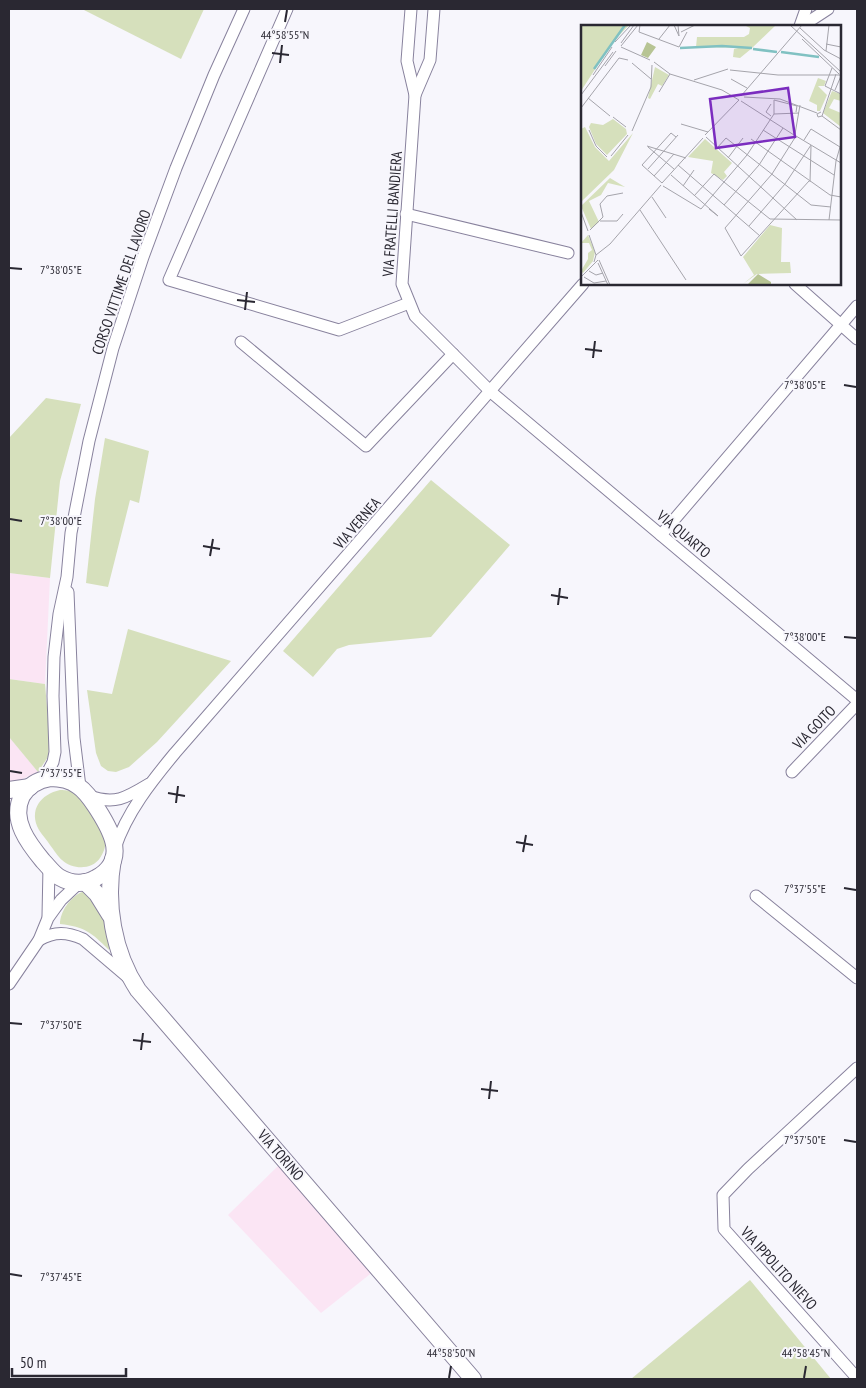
<svg xmlns="http://www.w3.org/2000/svg" width="866" height="1388" font-family="'PT Sans Narrow',sans-serif">
  <style>
    .commercial { fill: #fbe5f4 }
    .green { fill: #d6e0bc }
    .lines { fill: none; stroke-linecap: round; stroke-linejoin: round }
    .minor-casing { stroke: #88829d; stroke-width: 13 }
    .secondary-casing { stroke: #88829d; stroke-width: 18 }
    .minor { stroke: #fff; stroke-width: 11 }
    .secondary { stroke: #fff; stroke-width: 16 }
    .ticks { fill: none; stroke: #2a2832; stroke-width: 2 }
    .labels { text-anchor: middle; dominant-baseline: central; stroke-width: 4; stroke-linejoin: round; paint-order: stroke }
    .street-label { font-size: 15px; fill: #2a2832; stroke: #f7f6fc }
    .inset-river { fill: none; stroke: #80c1c2; stroke-width: 2.5 }
    .inset-road { fill: none; stroke: #a5a4ab; stroke-width: 1 }
    .view { fill: #7b2cbf; fill-opacity: 0.15; stroke: #7b2cbf; stroke-width: 2.5 }
    .inset-edge { fill: none; stroke: #2a2832; stroke-width: 2.5 }
    .ticks-label { font-size: 12px; text-anchor: middle; fill: #2a2832; stroke: #f7f6fc; stroke-width: 4; stroke-linejoin: round; paint-order: stroke }
  </style>
  <rect width="100%" height="100%" fill="#f7f6fc"/>
  <!-- commercial -->
  <g class="commercial">
    <path d="M9 573 50 578 45 684 9 679Z"/>
    <path d="M9 737 38 772 16 782 9 781Z"/>
    <path d="M279 1165 374 1271 321 1313 228 1215Z"/>
  </g>
  <!-- green -->
  <g class="green">
    <path d="M82 9H204L181 59Z"/>
    <path d="M46 398 81 404 60 481 50 578 9 573V438Z"/>
    <path d="M105 438 149 451 139 503 130 500 108 587 86 583 95 499Z"/>
    <path d="M431 480 510 545 431 637 349 645 337 649 313 677 283 651Z"/>
    <path d="M128 629 231 661 157 742 129 767 116 772 108 771 101 766 96 753 87 690 112 694Z"/>
    <path d="M9 679 45 684 50 742 48 757 38 772 9 737Z"/>
    <path d="M60 790C66 790 73 791 78 795 83 798 86 805 90 810 101 825 113 839 100 858 92 870 73 870 62 860 58 857 54 850 50 845 47 840 42 835 39 830 28 810 41 794 60 790Z"/>
    <path d="M82 892H87C98 910 112 928 109 950 91 932 85 927 60 924 60 912 70 897 82 892Z"/>
    <path d="M750 1280 831 1379H631Z"/>
  </g>
  <g class="lines">
    <!-- minor casing -->
    <g class="minor-casing">
      <g id="minor">
        <path d="M287 9 169 280 339 330 409 303"/>
        <path d="M411 9 407 61 415 95 402 284 415 316 491 392 857 700"/>
        <path d="M800 26 806 9"/>
        <path d="M802 26 828 9"/>
        <path d="M415 95 430 60 434 9"/>
        <path d="M406 214 568 253"/>
        <path d="M795 284 857 339"/>
        <path d="M241 342 366 446 453 354"/>
        <path d="M661 535 857 306"/>
        <path d="M68 592 74 738 80 787"/>
        <path d="M792 772 857 704"/>
        <path d="M44 779 53 762 55 752 53 696 54 657 59 614 67 577 71 533 89 441 113 348 143 257 176 168 214 75 244 9"/>
        <path d="M89 796C115 805 126 798 149 784"/>
        <path d="M115 848C127 812 151 782 175 753L583 284"/>
        <path d="M756 896 857 978"/>
        <path d="M48 916 49 867"/>
        <path d="M39 940C55 931 67 932 83 939L130 979"/>
        <path d="M9 984 39 940 48 918 61 900 79 883"/>
        <path d="M857 1068 748 1169 723 1195 724 1229 857 1378"/>
      </g>
    </g>
    <!-- secondary casing -->
    <g class="secondary-casing">
      <g id="secondary">
        <path d="M50 778C60 778 70 780 78 786 87 792 92 801 98 810 112 832 128 861 96 878 84 885 71 884 59 877 53 873 48 866 43 861 29 844 10 820 22 796 28 786 38 780 50 778Z"/>
        <path d="M9 790 30 787"/>
        <path d="M113 859C105 903 113 952 138 990L473 1379"/>
        <path d="M85 882 97 894 110 915"/>
      </g>
    </g>
    <!-- minor -->
    <use href="#minor" class="minor"/>
    <!-- secondary -->
    <use href="#secondary" class="secondary"/>
  </g>
  <!-- ticks -->
  <path class="ticks" d="M285 22 287 10M272 53 289 55M280 63 282 45M10 268 22 269M237 300 255 302M245 310 247 292M585 349 602 351M593 358 595 341M844 385 856 387M10 519 22 521M203 546 220 549M210 556 213 539M551 595 568 598M558 605 560 588M844 637 856 638M10 771 22 773M168 793 185 796M176 803 178 786M516 842 533 845M523 852 526 835M844 888 856 890M10 1023 22 1024M133 1040 151 1042M141 1050 143 1033M481 1089 498 1091M489 1099 491 1081M844 1140 856 1142M10 1274 22 1276M449 1378 451 1366M804 1378 806 1366"/>
  <g class="labels">
    <!-- street labels -->
    <g class="street-label">
      <text transform="translate(392 214) rotate(-86)">VIA FRATELLI BANDIERA</text>
      <text transform="translate(121 282) rotate(-71)">CORSO VITTIME DEL LAVORO</text>
      <text transform="translate(357 523) rotate(-49)">VIA VERNEA</text>
      <text transform="translate(684 534) rotate(40)">VIA QUARTO</text>
      <text transform="translate(814 727) rotate(-46)">VIA GOITO</text>
      <text transform="translate(281 1155) rotate(49)">VIA TORINO</text>
      <text transform="translate(779 1268) rotate(48)">VIA IPPOLITO NIEVO</text>
    </g>
  </g>
  <!-- overview -->
  <g transform="translate(581 25)">
    <rect width="260" height="260" fill="#f7f6fc"/>
    <path d="M0 0H48L31 18 0 66ZM163 0H195L171 23 115 22 116 12H163L168 9 169 3ZM162 22 170 24 159 33 152 32 153 24ZM74 42 88 50 81 61 77 59 69 74 67 73ZM237 53 245 56 243 61H237L246 70 239 86H236V80L228 76ZM251 66 260 69V76L253 74 248 83 260 88V102L242 88ZM32 94 45 104 46 109 26 130 15 119 8 102 10 98 22 100ZM4 102 14 122 28 136 52 108 33 145 0 177V104ZM124 114 151 138 143 147 146 151 142 155 130 148 132 136 107 132ZM29 153 44 162 27 158 20 170 8 176 18 197 10 204 0 181ZM189 200 201 203 200 237H209L210 248 176 249 162 259 173 250 162 232ZM7 210 14 227 12 236 2 248 0 246 7 234V228L11 225 8 218H0Z" fill="#d6e0bc"/>
    <path d="M66 17 75 22 67 33 60 30ZM177 249 190 257V259L166 260Z" fill="#b7c494"/>
    <path class="inset-river" d="M99 23 141 21 171 23M172 24 196 27M200 27 238 32M13 44 44 0"/>
    <path class="inset-road" d="M59 0 58 7 98 22 106 7M93 0 98 11 97 0M209 0 260 47M219 3 243 25 260 34M100 7 114 0M78 14 89 0M221 14 258 49M34 17 50 0M40 18 53 0M245 19 260 22M40 21 57 0M40 22 69 35M245 26 248 0M73 37 89 49 141 65 158 75M51 38 70 54M24 41 35 26M251 43 244 61 260 69M149 45 197 50H260M12 50 31 22M150 54 166 63M113 55 147 44M254 65 260 51M78 67 89 49M0 70 32 27M160 71 221 0M163 72 199 74 236 88M7 73 29 91M160 76 213 110M190 79 185 87 190 91M0 83 38 33 47 35M240 87 236 89 237 92 241 91 255 49M193 89V75L216 81 215 87M241 91 260 105M32 92 45 102M100 99 127 107M8 105 15 121 26 132M182 105 253 150M51 106 70 62 71 40M214 109 219 80M124 110 158 75M215 111 191 149 144 203 160 231 228 156M215 111 260 138M125 112 216 195M170 114 249 170 260 172M223 115 230 104 259 122 255 136 248 195M66 121 105 133M67 122 93 144M136 123 145 113 230 180 250 182M30 131 47 110M147 133 162 113M97 140 179 211M67 144 97 110M90 150 137 191 128 184M73 151 93 129M229 157 230 121M81 158 61 140 90 108 95 112M81 158 122 113M82 161 120 184 166 130 193 89 218 88M102 161 113 145M113 171 133 149 189 194 260 195M71 172 85 193M143 180 178 140 202 103M59 185 105 255M0 187 7 206M19 196H36L42 189M168 201 204 159 230 120M9 205 22 192 19 179 26 171 42 168M8 210 15 230M18 235 29 260M13 237 15 230 29 219 80 160M17 238 27 260M8 246 15 250 22 248M0 252 17 235M3 252 13 258 25 256"/>
    <path class="view" d="M207 63 214 112 135 123 129 74Z"/>
    <rect width="260" height="260" class="inset-edge"/>
  </g>
  <g class="ticks-label">
    <text x="285" y="39">44°58'55"N</text>
    <text x="61" y="274">7°38'05"E</text>
    <text x="805" y="389">7°38'05"E</text>
    <text x="61" y="525">7°38'00"E</text>
    <text x="805" y="641">7°38'00"E</text>
    <text x="61" y="777">7°37'55"E</text>
    <text x="805" y="893">7°37'55"E</text>
    <text x="61" y="1029">7°37'50"E</text>
    <text x="805" y="1144">7°37'50"E</text>
    <text x="61" y="1281">7°37'45"E</text>
    <text x="451" y="1357">44°58'50"N</text>
    <text x="806" y="1357">44°58'45"N</text>
  </g>
  <!-- border -->
  <rect width="866" height="1388" fill="none" stroke="#2a2832" stroke-width="20"/>
  <!-- scale -->
  <path d="M12 1368v8h114v-8" fill="none" stroke="#2a2832" stroke-width="2.5"/>
  <text x="20" y="1368" font-size="15" fill="#2a2832" stroke="#f7f6fc" stroke-width="4" paint-order="stroke">50 m</text>
</svg>
